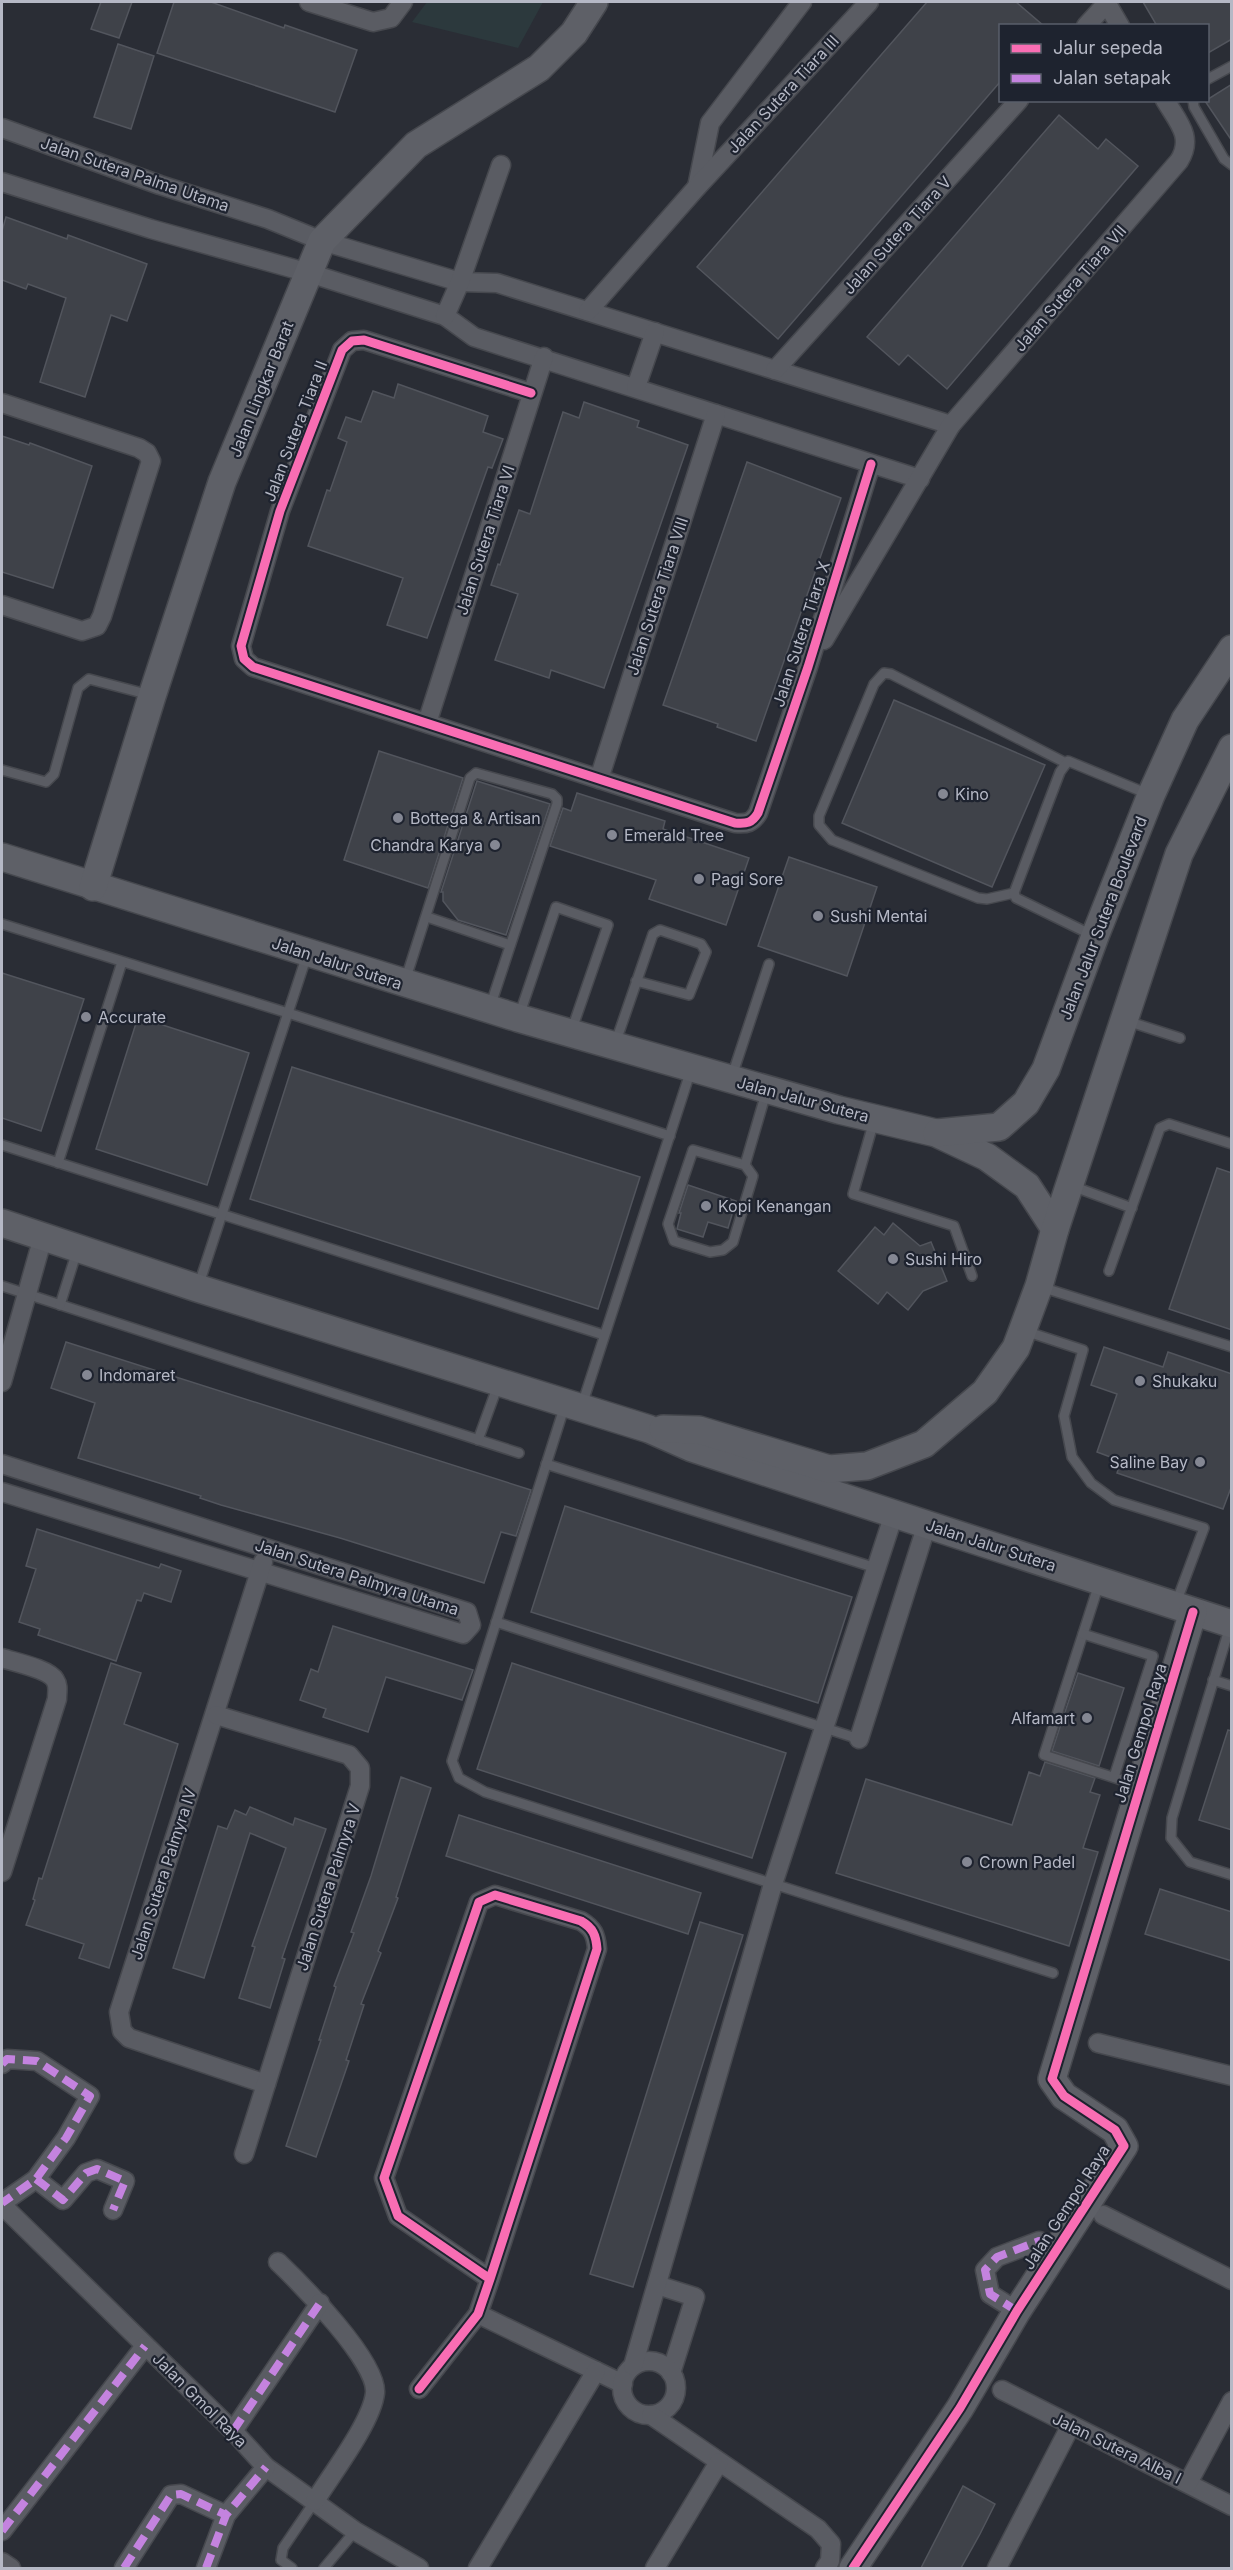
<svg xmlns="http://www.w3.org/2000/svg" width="1233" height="2570" font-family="Inter,sans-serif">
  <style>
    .green { fill: #2c393d }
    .building { fill: #3f4249; stroke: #52555d; stroke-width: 1.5 }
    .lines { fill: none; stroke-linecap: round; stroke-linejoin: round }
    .lane-casing { stroke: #46484e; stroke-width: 12 }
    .street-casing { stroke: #46484e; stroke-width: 21 }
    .secondary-casing { stroke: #46484e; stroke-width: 30 }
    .lane { stroke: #5a5c63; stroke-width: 9 }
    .street { stroke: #5a5c63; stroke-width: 18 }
    .secondary { stroke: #5e6067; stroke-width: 27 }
    .quiet { stroke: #c483df; stroke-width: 8; stroke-dasharray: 15 8; stroke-linecap: butt }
    .cycleway-casing { stroke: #1e232f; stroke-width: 13 }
    .cycleway { stroke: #f96db3; stroke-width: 9 }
    .poi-dot { fill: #848793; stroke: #1e232f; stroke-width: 2 }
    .labels { text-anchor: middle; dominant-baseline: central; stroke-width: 4.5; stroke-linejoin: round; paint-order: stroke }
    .street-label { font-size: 16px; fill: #b5b8c5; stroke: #1e232f }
    .poi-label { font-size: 16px; fill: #b5b8c5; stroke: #1e232f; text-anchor: start }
  </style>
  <rect width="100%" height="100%" fill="#2a2d35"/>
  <!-- green -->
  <path class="green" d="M427 2H543L518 48 412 22Z"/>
  <!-- building -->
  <g class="building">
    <path d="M101 2H132L119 38 91 29Z"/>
    <path d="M174 2H211L284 28 285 25 357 50 335 112 157 53Z"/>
    <path d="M927 2H1016L1044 26H1000V82L778 339 697 267Z"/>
    <path d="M1143 2H1232V39L1208 53V26H1157Z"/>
    <path d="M118 44 154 56 131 129 94 117Z"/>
    <path d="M1232 84V141L1205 101Z"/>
    <path d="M1059 115 1098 149 1106 139 1138 166 947 389 908 355 899 365 867 337Z"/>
    <path d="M6 217 67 239 68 235 147 264 127 321 111 315 85 397 40 382 66 298 28 284 26 289 2 280V231Z"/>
    <path d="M398 384 488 416 483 432 503 439 492 468 488 467 427 638 387 625 403 578 308 546 327 490 330 491 347 442 338 438 346 417 361 422 373 391 394 398Z"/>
    <path d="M584 402 639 421 637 427 688 445 604 688 551 670 549 678 495 660 518 594 491 585 498 564 500 565 519 510 530 514 563 412 579 418Z"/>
    <path d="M2 436 29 445 30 443 92 466 53 588 2 572Z"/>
    <path d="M747 462 841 498 756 741 717 727 718 724 663 705Z"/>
    <path d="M894 700 1045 765 992 887 842 823Z"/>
    <path d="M379 751 463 778 428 888 344 860Z"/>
    <path d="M477 781 550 804 506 935 458 920 443 901V892H441Z"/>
    <path d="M577 793 665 821 663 829 749 858 726 925 649 899 656 880 550 846 563 808 571 811Z"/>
    <path d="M789 857 877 887 847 976 758 946Z"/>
    <path d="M2 973 84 999 41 1131 2 1118Z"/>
    <path d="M138 1017 249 1053 207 1185 96 1149Z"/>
    <path d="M292 1067 640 1177 598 1309 250 1199Z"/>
    <path d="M1217 1168 1232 1173V1330L1169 1309Z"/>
    <path d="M688 1185 736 1201 728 1228 708 1222 703 1237 677 1229 681 1213H679Z"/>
    <path d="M893 1223 920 1246 931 1242 947 1281 923 1291 908 1310 887 1292 878 1304 838 1271 875 1227 884 1235Z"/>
    <path d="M66 1342 531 1490 516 1536 501 1532 484 1583 340 1538 221 1505 200 1498 201 1496 78 1458 95 1403 51 1388Z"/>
    <path d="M1104 1347 1163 1367 1168 1352 1232 1374V1485L1223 1509 1117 1473 1121 1461 1097 1452 1117 1394 1091 1385Z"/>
    <path d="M565 1506 852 1597 818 1703 531 1612Z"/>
    <path d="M37 1529 159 1568 161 1564 181 1571 171 1602 144 1593 141 1601 137 1600 116 1661 38 1635 40 1629 19 1622 36 1569 26 1566Z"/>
    <path d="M333 1626 473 1670 462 1700 386 1677 368 1732 323 1717 326 1709 300 1700 311 1669 318 1672Z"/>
    <path d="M111 1663 141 1673 124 1724 178 1744 109 1968 79 1958 84 1944 26 1925 35 1900 33 1899 39 1878 42 1879Z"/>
    <path d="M512 1663 786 1753 752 1858 477 1769Z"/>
    <path d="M1078 1673 1124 1688 1099 1766 1052 1751Z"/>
    <path d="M1228 1730 1232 1731V1830L1199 1820Z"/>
    <path d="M1045 1762 1095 1778 1090 1792 1100 1795 1083 1848 1098 1852 1069 1946 836 1873 866 1779 1012 1825 1029 1772 1040 1776Z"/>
    <path d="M401 1777 431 1788 396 1897 398 1898 378 1951 381 1953 361 2004 364 2005 346 2060 349 2061 316 2157 286 2146 321 2040H319L336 1987 334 1986 354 1933 351 1932 371 1876Z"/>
    <path d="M250 1807 293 1825 295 1818 326 1829 282 1958 285 1959 270 2008 239 1998 255 1947 252 1946 286 1848 250 1833 204 1978 173 1968 218 1826 227 1829 235 1810 246 1815Z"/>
    <path d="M459 1815 701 1893 688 1934 446 1856Z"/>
    <path d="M1160 1889 1232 1912V1961L1145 1934Z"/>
    <path d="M700 1922 743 1935 633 2287 590 2274Z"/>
    <path d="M963 2486 995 2504 980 2534 961 2568H921Z"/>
  </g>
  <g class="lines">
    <!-- lane casing -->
    <g class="lane-casing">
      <g id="lane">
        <path d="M1208 79 1232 66"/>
        <path d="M1193 100 1194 107 1224 159 1232 165"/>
        <path d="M2 770 46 782 54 774 78 688 89 679 150 695"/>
        <path d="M1014 893 987 899 978 898 832 840 819 825V816L874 684 884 673 891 674 1066 763"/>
        <path d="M427 917 510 945"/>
        <path d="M2 924 288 1013 670 1136"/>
        <path d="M1092 935 1016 898 1014 893 1060 772 1068 761 1148 794"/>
        <path d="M405 981 470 778 476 773 552 794 557 799V804L490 1007"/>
        <path d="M519 1016 556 907 608 925 571 1032"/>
        <path d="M1127 1021 1180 1038"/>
        <path d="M615 1044 653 934 660 930 701 944 706 952 689 995 636 981"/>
        <path d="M732 1076 769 964"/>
        <path d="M874 1121 853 1194 954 1226 972 1276"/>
        <path d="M2 1145 604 1335"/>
        <path d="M693 1150 745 1165 753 1176 733 1242 723 1250 710 1252 674 1241 668 1224Z"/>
        <path d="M58 1163 122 962"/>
        <path d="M745 1165 766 1093"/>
        <path d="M1072 1186 1132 1208"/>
        <path d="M1109 1271 1160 1128 1169 1124 1232 1144"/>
        <path d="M2 1286 519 1453"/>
        <path d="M198 1287 307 955"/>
        <path d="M1041 1287 1232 1347"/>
        <path d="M60 1305 77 1251"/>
        <path d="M1025 1331 1083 1350 1064 1416 1072 1457 1091 1483 1114 1500 1204 1528 1176 1603"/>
        <path d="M565 1405 452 1761 459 1778 485 1792 1053 1973"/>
        <path d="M582 1405 691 1070"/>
        <path d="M478 1440 498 1385"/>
        <path d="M546 1464 876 1568"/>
        <path d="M1099 1584 1044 1755 1137 1785"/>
        <path d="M496 1622 859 1739"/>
        <path d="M1230 1626 1172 1818 1171 1838 1190 1862 1232 1875"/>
        <path d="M1083 1634 1153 1656 1114 1777"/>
        <path d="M1213 1680 1232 1686"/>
        <path d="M292 2568 281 2560 283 2548 315 2501"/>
        <path d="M324 2568 355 2531"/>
      </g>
    </g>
    <!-- street casing -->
    <g class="street-casing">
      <g id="street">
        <path d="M309 2 373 22 391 18 403 2"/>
        <path d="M1106 2 1120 26"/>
        <path d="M1086 26 1107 3"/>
        <path d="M2 128 160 185 268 219 322 241 460 282 497 283 951 425"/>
        <path d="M2 182 151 229 309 273 445 316 474 337 920 479"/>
        <path d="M697 187 710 123 802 2"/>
        <path d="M588 311 697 187 869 2"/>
        <path d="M445 316 460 282 501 165"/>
        <path d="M775 370 1019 100"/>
        <path d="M636 387 655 332"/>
        <path d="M531 393 364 340 352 341 342 350 280 511 241 646 244 659 253 667 735 823C747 824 752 823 758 813L808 667 871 464"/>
        <path d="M2 403 139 448 147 453 151 461 102 616 97 626 82 631 2 605"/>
        <path d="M824 640 951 425 1179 161C1194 137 1178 122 1165 100"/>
        <path d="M427 723 544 357"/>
        <path d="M599 779 716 414"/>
        <path d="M2 1382 43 1237"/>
        <path d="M2 1464 467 1612 471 1625 463 1634 2 1492"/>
        <path d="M263 1562 119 2012 122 2031 129 2038 266 2084"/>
        <path d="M2 1658C14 1662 49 1669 55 1680 59 1686 57 1692 57 1699L2 1872"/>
        <path d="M216 1715 349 1755 360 1768V1786L244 2154"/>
        <path d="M859 1739 927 1524"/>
        <path d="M1098 2043 1232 2076"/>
        <path d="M2 2064 7 2059 37 2061 90 2096 66 2138 36 2179 2 2203"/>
        <path d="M36 2179 63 2200 86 2173 97 2169 125 2181 113 2210"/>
        <path d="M2 2205 233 2431 266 2467 355 2531 419 2568"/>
        <path d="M1103 2215 1232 2280"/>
        <path d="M278 2262C301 2284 378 2362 375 2393 372 2422 331 2475 315 2501"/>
        <path d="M657 2285 695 2297 671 2373"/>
        <path d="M1017 2311 990 2294 985 2270 997 2257 1039 2241 1055 2249"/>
        <path d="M478 2314 623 2384"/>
        <circle cx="649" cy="2388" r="27"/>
        <path d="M633 2366 773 1884 894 1514"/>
        <path d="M419 2389 478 2314 490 2279 597 1949C596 1935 593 1928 581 1921L495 1895 479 1902 384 2178 398 2216 490 2279"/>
        <path d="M1002 2390 1232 2506"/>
        <path d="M651 2415 818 2529 831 2544 830 2561 825 2568"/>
        <path d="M233 2431 320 2303"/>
        <path d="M1188 2483 1232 2401"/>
        <path d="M2 2531 145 2346"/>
        <path d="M2 2562 11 2568"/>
        <path d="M124 2568 171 2495 181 2494 226 2515"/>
        <path d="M206 2568 226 2515 266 2467"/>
        <path d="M478 2568 596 2371"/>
        <path d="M655 2568 719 2462"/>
        <path d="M997 2568 1071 2425"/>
      </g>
    </g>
    <!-- secondary casing -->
    <g class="secondary-casing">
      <g id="secondary">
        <path d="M2 857 518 1018 839 1110 936 1133 987 1157 1027 1186 1055 1229"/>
        <path d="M93 887 152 696 222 482 322 241 416 145 539 68 574 33 594 2"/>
        <path d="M937 1133 999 1127 1026 1103 1046 1069 1095 936 1151 795 1185 720 1232 649"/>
        <path d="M2 1223 197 1288 649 1429 692 1448 1232 1624"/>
        <path d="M663 1429 699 1430 829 1469 867 1466 924 1444 985 1392 1016 1348 1039 1286 1055 1229 1179 854 1232 748"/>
        <path d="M853 2568 960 2408 1017 2311 1124 2146 1115 2130 1064 2096 1052 2079 1193 1612"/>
      </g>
    </g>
    <!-- lane -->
    <use href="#lane" class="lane"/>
    <!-- street -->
    <use href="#street" class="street"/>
    <!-- secondary -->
    <use href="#secondary" class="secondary"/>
    <!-- quiet -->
    <g class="quiet">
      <path d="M2 2064 7 2059 37 2061 90 2096 66 2138 36 2179 2 2203"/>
      <path d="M36 2179 63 2200 86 2173 97 2169 125 2181 113 2210"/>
      <path d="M1017 2311 990 2294 985 2270 997 2257 1039 2241 1055 2249"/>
      <path d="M233 2431 320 2303"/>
      <path d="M2 2531 145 2346"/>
      <path d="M124 2568 171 2495 181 2494 226 2515"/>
      <path d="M206 2568 226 2515 266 2467"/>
    </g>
    <!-- cycleway casing -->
    <g class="cycleway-casing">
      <g id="cycleway">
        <path d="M531 393 364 340 352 341 342 350 280 511 241 646 244 659 253 667 735 823C747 824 752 823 758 813L808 667 871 464"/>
        <path d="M419 2389 478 2314 490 2279 597 1949C596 1935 593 1928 581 1921L495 1895 479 1902 384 2178 398 2216 490 2279"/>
        <path d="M853 2568 960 2408 1017 2311 1124 2146 1115 2130 1064 2096 1052 2079 1193 1612"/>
      </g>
    </g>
    <!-- cycleway -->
    <use href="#cycleway" class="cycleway"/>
  </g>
  <!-- markers -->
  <g class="poi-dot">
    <circle cx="943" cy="794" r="6"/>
    <circle cx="398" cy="818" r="6"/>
    <circle cx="612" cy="835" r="6"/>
    <circle cx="495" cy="845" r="6"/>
    <circle cx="699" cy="879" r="6"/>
    <circle cx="818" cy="916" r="6"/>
    <circle cx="86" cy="1017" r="6"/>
    <circle cx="706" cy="1206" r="6"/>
    <circle cx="893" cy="1259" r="6"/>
    <circle cx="87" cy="1375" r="6"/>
    <circle cx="1140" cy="1381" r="6"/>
    <circle cx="1200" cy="1462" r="6"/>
    <circle cx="1087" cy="1718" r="6"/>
    <circle cx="967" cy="1862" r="6"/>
  </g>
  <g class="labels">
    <!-- street labels -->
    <g class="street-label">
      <text transform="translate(783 94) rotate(-47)">Jalan Sutera Tiara III</text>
      <text transform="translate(135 174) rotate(19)">Jalan Sutera Palma Utama</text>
      <text transform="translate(897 235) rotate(-48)">Jalan Sutera Tiara V</text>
      <text transform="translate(1070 288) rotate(-49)">Jalan Sutera Tiara VII</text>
      <text transform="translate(261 389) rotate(-68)">Jalan Lingkar Barat</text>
      <text transform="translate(295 431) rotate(-69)">Jalan Sutera Tiara II</text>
      <text transform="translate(485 540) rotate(-72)">Jalan Sutera Tiara VI</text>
      <text transform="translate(657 596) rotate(-72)">Jalan Sutera Tiara VIII</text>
      <text transform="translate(801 634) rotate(-72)">Jalan Sutera Tiara X</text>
      <text transform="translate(1103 918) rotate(-69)">Jalan Jalur Sutera Boulevard</text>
      <text transform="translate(337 963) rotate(18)">Jalan Jalur Sutera</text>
      <text transform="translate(803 1099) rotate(15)">Jalan Jalur Sutera</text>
      <text transform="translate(991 1545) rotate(18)">Jalan Jalur Sutera</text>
      <text transform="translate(357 1577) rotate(18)">Jalan Sutera Palmyra Utama</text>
      <text transform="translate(1140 1733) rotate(-73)">Jalan Gempol Raya</text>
      <text transform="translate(163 1874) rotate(-72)">Jalan Sutera Palmyra IV</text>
      <text transform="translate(328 1887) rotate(-72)">Jalan Sutera Palmyra V</text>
      <text transform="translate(1066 2207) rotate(-57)">Jalan Gempol Raya</text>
      <text transform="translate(200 2400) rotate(45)">Jalan Gmol Raya</text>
      <text transform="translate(1117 2448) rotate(26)">Jalan Sutera Alba I</text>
    </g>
    <!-- poi labels -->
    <g class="poi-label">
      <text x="955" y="794">Kino</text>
      <text x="410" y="818">Bottega &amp; Artisan</text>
      <text x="624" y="835">Emerald Tree</text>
      <text x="483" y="845" text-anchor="end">Chandra Karya</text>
      <text x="711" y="879">Pagi Sore</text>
      <text x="830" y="916">Sushi Mentai</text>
      <text x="98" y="1017">Accurate</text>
      <text x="718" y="1206">Kopi Kenangan</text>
      <text x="905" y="1259">Sushi Hiro</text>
      <text x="99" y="1375">Indomaret</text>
      <text x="1152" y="1381">Shukaku</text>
      <text x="1188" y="1462" text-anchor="end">Saline Bay</text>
      <text x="1075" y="1718" text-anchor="end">Alfamart</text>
      <text x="979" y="1862">Crown Padel</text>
    </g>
  </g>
  <!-- border -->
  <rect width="1233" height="2570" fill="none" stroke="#b5b8c5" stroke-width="6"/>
  <!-- legend -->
  <rect x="999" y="24" width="210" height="78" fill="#1e232f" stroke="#5a5f6b" stroke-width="1.5"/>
  <rect x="1011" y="44" width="30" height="9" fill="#f96db3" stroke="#5a5f6b" stroke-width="1.5"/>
  <text x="1053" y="54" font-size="18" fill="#b5b8c5">Jalur sepeda</text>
  <rect x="1011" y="74" width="30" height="9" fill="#c483df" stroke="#5a5f6b" stroke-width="1.5"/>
  <text x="1053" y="84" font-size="18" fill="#b5b8c5">Jalan setapak</text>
</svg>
